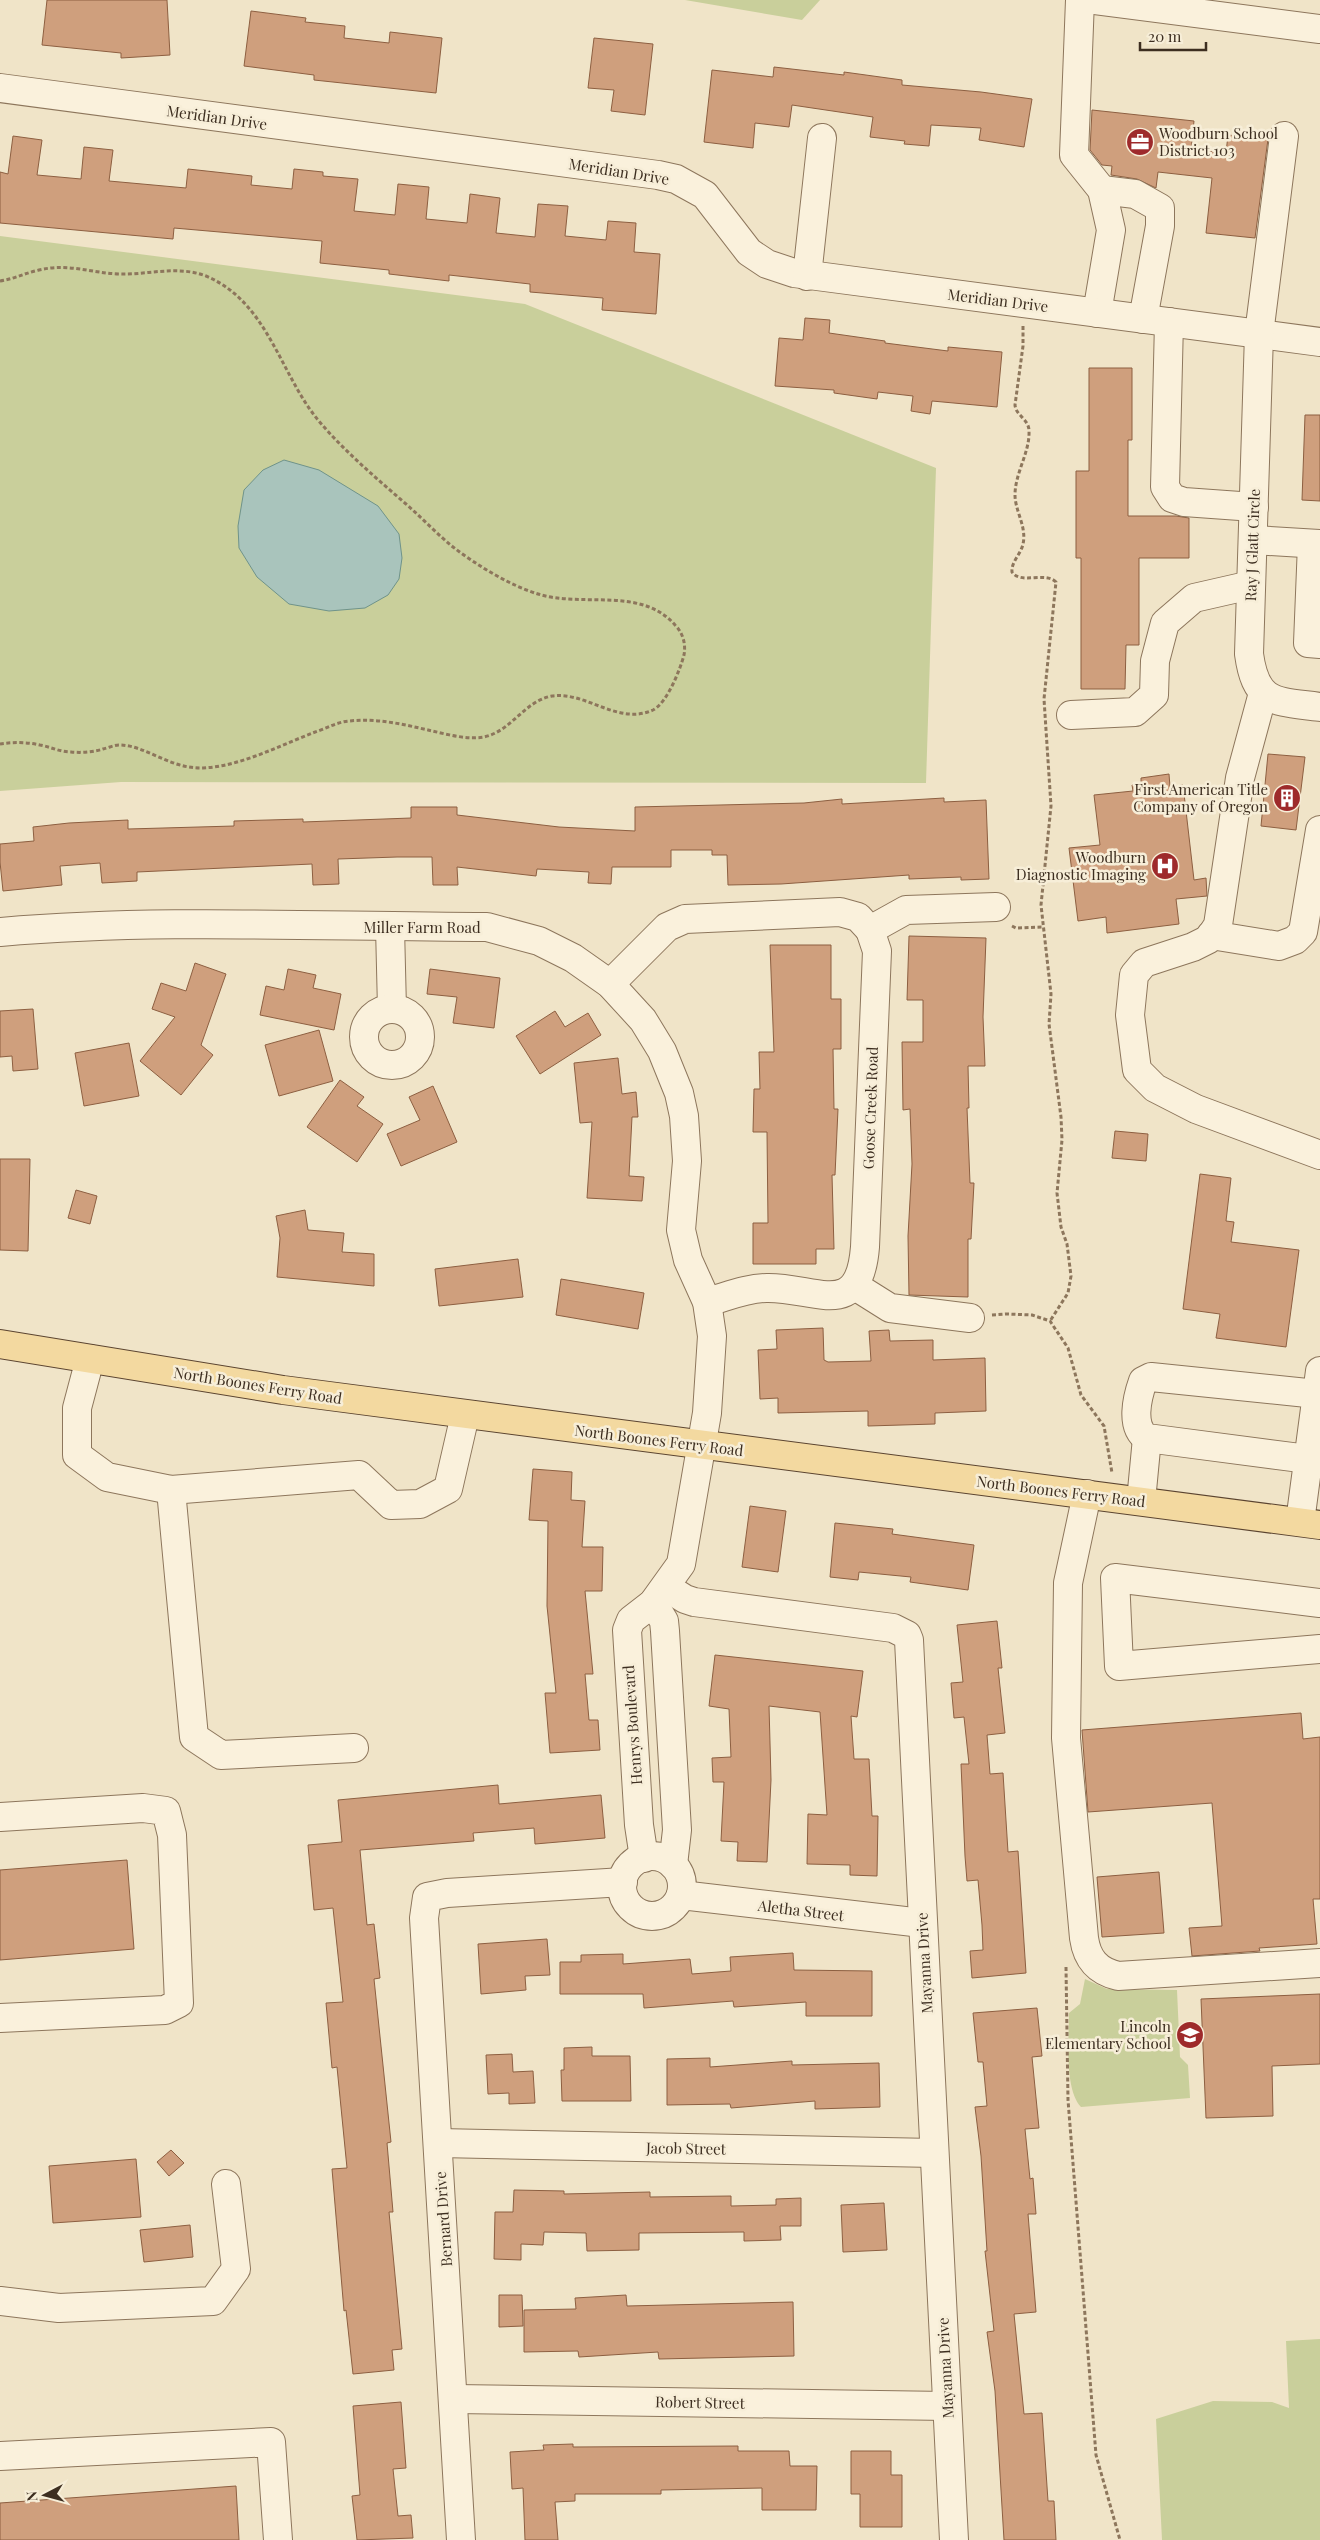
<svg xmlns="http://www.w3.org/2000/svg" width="1320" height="2540" font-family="'Playfair Display',serif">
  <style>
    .green { fill: #c9cf9b }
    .water { fill: #a9c4bc; stroke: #6f938a }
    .building { fill: #cf9f7d; stroke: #8d5f41 }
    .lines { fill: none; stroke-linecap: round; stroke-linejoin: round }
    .minor-casing { stroke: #8d765c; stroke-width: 30 }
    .major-casing { stroke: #5b4430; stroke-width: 30 }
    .path { stroke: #8d765c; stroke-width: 3; stroke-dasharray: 4 2.5; stroke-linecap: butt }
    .minor { stroke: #faf1dc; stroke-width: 28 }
    .major { stroke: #f3d9a0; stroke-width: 28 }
    .labels { text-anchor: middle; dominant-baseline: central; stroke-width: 5; stroke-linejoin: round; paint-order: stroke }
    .street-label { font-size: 15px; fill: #3d2e20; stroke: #f7eed8 }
    .poi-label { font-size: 15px; fill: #3d2e20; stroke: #f7eed8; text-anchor: end }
  </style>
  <rect width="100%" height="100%" fill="#f0e4c8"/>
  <!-- green -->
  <g class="green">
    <path d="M685 0H820L802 20Z"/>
    <path d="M0 236 525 304 936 468 926 783 121 782 0 791Z"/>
    <path d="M1085 1979 1107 1989 1177 1990 1180 2057 1188 2065 1190 2098 1081 2107C1064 2089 1069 2038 1069 2013L1080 2004Z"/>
    <path d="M1320 2339V2540H1162L1156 2419 1213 2401 1272 2402 1289 2408 1286 2341Z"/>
  </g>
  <!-- water -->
  <path class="water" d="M284 460 319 470 378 506 399 534 402 558 399 579 388 595 365 608 329 611 289 604 257 577 239 548 238 526 244 490 263 470Z"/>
  <!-- building -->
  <g class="building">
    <path d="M47 0H167L170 55 121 58V53L42 45Z"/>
    <path d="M251 11 306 18 305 22 345 26 344 38 389 43 390 32 442 38 436 93 314 80V75L244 66Z"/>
    <path d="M594 38 653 44 645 115 611 111 614 90 588 88Z"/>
    <path d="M774 67 844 75V72L902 80V85L981 92 1032 99 1024 147 979 140 981 128 931 125 929 146 904 144 905 141 870 137 873 117 792 105 789 127 755 123 753 148 704 142 712 70 773 77Z"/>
    <path d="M1092 110 1194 121 1191 150 1226 153 1228 135 1268 139 1255 238 1206 233 1212 178 1158 172 1156 188 1137 179 1111 175 1112 166 1102 165 1090 150Z"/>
    <path d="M13 136 42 140 37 175 81 179 84 147 113 150 109 181 186 188 188 169 252 176 251 185 292 189 294 169 323 172V176L358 179 354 211 395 215 398 184 429 187 426 219 467 223 470 194 500 198 496 233 535 237 538 204 568 206 565 236 606 240 608 221 636 223 634 252 660 254 656 314 602 310 603 298 530 292V284L449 275V281L389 274V270L320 263 322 241 174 228 173 239 0 223V172L8 174Z"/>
    <path d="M805 318 830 320 829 333 885 341V343L948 351V347L1002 352 997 407 932 401 930 414 911 411 913 396 878 392 877 399 834 393V390L775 386 779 338 803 340Z"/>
    <path d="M1089 368H1132V440H1128V516H1176L1189 518V558H1139V645H1126L1125 689H1081V558H1076V471H1089Z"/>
    <path d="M1305 415H1320V501L1302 500Z"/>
    <path d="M1268 754 1305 757 1296 830 1261 826Z"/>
    <path d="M1169 774 1170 787 1183 785 1194 880 1206 878 1207 896 1176 899 1179 924 1107 933 1106 917 1078 921 1069 848 1100 845 1094 795 1133 791 1132 785 1141 783V778Z"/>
    <path d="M944 798V802L986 800 989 879 961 880V877L909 879V875L781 884 728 885 727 855H712V850H671V867H612L611 884 588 883 589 872 537 869 536 876 457 867 458 885H433L432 857H397L338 859 339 884 313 885 312 864 137 872V881L102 883 100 863 60 866 62 885 3 891 0 862V844L34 841 33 827 69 823 128 820V829L234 826V821L303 819V822L411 818V807H457V815L559 827 635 831V807L804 803 842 799V804Z"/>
    <path d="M909 936 986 938 983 1017 985 1066H968L969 1108H967L970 1183H974L971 1239H968V1297L909 1295 908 1236 912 1164 910 1109 903 1110 902 1042H923V1000H907Z"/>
    <path d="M770 945H831V999H841V1049H833L834 1109H838L835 1175H832L834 1249H816V1264H753V1223H768L767 1132H753L754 1089H760L759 1052H774Z"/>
    <path d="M195 963 226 974 201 1045 213 1055 181 1095 140 1061 175 1017 152 1009 161 983 186 991Z"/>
    <path d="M288 969 316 975 313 988 341 994 334 1030 260 1015 266 986 284 990Z"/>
    <path d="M430 969 500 978 494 1028 453 1023 457 997 427 994Z"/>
    <path d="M33 1009 38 1069 13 1071 12 1056 0 1057V1011Z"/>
    <path d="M555 1011 565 1027 588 1013 601 1035 540 1074 516 1036Z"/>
    <path d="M319 1030 333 1081 279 1096 265 1045Z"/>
    <path d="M129 1043 139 1096 84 1106 75 1053Z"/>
    <path d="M618 1058 622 1094 636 1092 638 1117H632L629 1176 644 1177 642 1201 587 1198 592 1122 580 1123 574 1063Z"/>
    <path d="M340 1080 364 1097 357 1106 383 1124 357 1162 307 1127Z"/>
    <path d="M433 1086 457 1142 401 1166 387 1134 420 1120 409 1097Z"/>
    <path d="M1115 1131 1148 1134 1146 1161 1112 1158Z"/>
    <path d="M0 1159H30L28 1251 0 1250Z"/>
    <path d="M1200 1174 1231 1178 1226 1221 1234 1222 1231 1242 1299 1250 1286 1347 1216 1338 1220 1314 1183 1309Z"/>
    <path d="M76 1190 97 1196 90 1224 68 1218Z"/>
    <path d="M305 1210 308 1230 344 1233 342 1252 374 1254V1286L277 1277 280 1238 276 1216Z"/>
    <path d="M518 1259 523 1297 439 1306 435 1269Z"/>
    <path d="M561 1279 644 1293 638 1329 556 1315Z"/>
    <path d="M823 1328 824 1360 828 1362 871 1361 869 1331 889 1330 890 1341 933 1340V1360L985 1358 986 1411 935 1413V1424L868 1426V1411L778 1413V1398L760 1399 758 1350 777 1349 776 1330Z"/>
    <path d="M533 1469 572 1472 571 1500 585 1501 582 1547H603L602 1591H585L593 1674H585L589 1720H598L600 1750 550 1753 545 1693H556L547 1606 548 1521 529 1520Z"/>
    <path d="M750 1506 786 1511 778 1572 742 1567Z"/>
    <path d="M835 1523 893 1529 892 1534 974 1545 968 1590 910 1582 911 1577 859 1572 858 1580 830 1577Z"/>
    <path d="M997 1621 1002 1668H998L1005 1733 987 1735 990 1774 1003 1773 1008 1852 1018 1851 1026 1973 972 1978 970 1951 983 1950 982 1925 978 1880 967 1881 965 1856 961 1764H969L964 1717 954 1718 951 1683 963 1682 957 1625Z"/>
    <path d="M715 1655 863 1671 857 1717 851 1716 854 1759H869L872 1816H878L877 1876 850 1875V1865L807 1864 808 1814 827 1815 820 1712 769 1706 771 1780 767 1862 737 1861 738 1842 721 1841 724 1782H713L712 1758 731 1757 729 1709 709 1706Z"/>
    <path d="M1301 1713 1303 1739 1320 1737V1899H1313L1317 1944 1259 1948 1260 1951 1192 1956 1189 1928 1222 1926 1212 1803 1088 1812 1082 1730Z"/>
    <path d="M498 1785 499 1804 601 1795 605 1838 535 1844 534 1828 473 1833 474 1841 360 1850 367 1925 374 1924 380 1978 374 1979 391 2142 387 2143 393 2212H389L402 2349 392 2350 394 2370 353 2374 346 2310 344 2311 332 2169 347 2168 337 2067 332 2068 326 2003 343 2002 333 1908 314 1910 308 1845 342 1842 338 1800Z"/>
    <path d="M127 1860 134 1949 0 1960V1870Z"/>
    <path d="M1159 1872 1164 1933 1102 1937 1097 1877Z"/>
    <path d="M547 1939 550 1975 525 1976 526 1990 481 1994 478 1944Z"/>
    <path d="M793 1953 794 1970 872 1971V2016H806V2002L734 2007 733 2001 644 2008 643 1994H560V1962H581V1955L623 1954V1964L690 1959 692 1974 731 1971 730 1957Z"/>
    <path d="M1320 1994V2064L1272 2066 1273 2116 1206 2118 1201 1999Z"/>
    <path d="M1037 2008 1042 2056 1032 2057 1039 2128 1025 2129 1030 2179 1033 2178 1036 2214H1028L1036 2312 1014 2314 1024 2414 1042 2413 1048 2501H1054L1056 2540H1004L995 2391 987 2332 994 2331 985 2251H987L981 2156 975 2107 987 2106 983 2062H978L973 2013Z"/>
    <path d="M592 2047V2056H630L631 2101H562L561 2070H564V2048Z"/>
    <path d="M512 2054 513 2072 533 2071 535 2103 509 2104V2093L488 2094 486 2055Z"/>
    <path d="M710 2058V2067L792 2061V2065L879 2063 880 2107 815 2109V2101L731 2108 730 2104 667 2105V2059Z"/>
    <path d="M171 2150 184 2163 169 2176 157 2162Z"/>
    <path d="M136 2159 141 2217 53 2223 49 2166Z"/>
    <path d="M514 2190 564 2191V2194L650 2192V2197L731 2196V2206L776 2205V2199L801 2198V2226H780L781 2240 744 2241V2232L639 2233V2250L587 2251 586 2233 544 2232 543 2245 521 2244V2260L494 2259 495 2212H513Z"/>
    <path d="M884 2203 887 2250 843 2252 841 2205Z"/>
    <path d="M190 2225 193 2257 144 2262 140 2230Z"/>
    <path d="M499 2295H522L523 2326 499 2327Z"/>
    <path d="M626 2295 627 2306 793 2302 794 2356 659 2359 658 2352 579 2357 578 2351 524 2352V2310L576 2309 575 2298Z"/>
    <path d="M401 2402 406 2468 393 2469 398 2516 411 2515 413 2538 357 2540 352 2496 360 2495 353 2406Z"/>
    <path d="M573 2444V2447L738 2446V2451H789L790 2466H817L816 2510H762V2488L661 2490V2494H575V2501L555 2502 558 2540H525L523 2488 512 2489 510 2452 544 2450 543 2445Z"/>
    <path d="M851 2451H891V2475H902V2527H860V2494H851Z"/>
    <path d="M236 2486 239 2540H0V2503Z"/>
  </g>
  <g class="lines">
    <!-- minor casing -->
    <g class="minor-casing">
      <g id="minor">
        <path d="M1080 0 1074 155 1102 190 1111 230 1097 313"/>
        <path d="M1095 0 1320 29"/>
        <path d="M0 88 658 175 676 179 705 195 749 252 767 264 794 273 1320 342"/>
        <path d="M1284 136 1259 334 1249 654C1256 705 1276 701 1320 707"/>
        <path d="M1102 190 1135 194 1160 208V226L1143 319"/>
        <path d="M807 276 822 138"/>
        <path d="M1169 322 1165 487 1172 498 1184 502 1254 507"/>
        <path d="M1253 540 1320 544"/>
        <path d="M1312 544 1308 643 1320 644"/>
        <path d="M1263 693 1240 778 1218 925 1209 939 1193 947 1144 963 1134 975 1130 1015 1137 1070 1155 1088 1196 1109 1320 1155"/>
        <path d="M1071 715 1135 712 1154 695 1155 661 1165 623 1194 598 1251 585"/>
        <path d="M390 927 392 1009"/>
        <path d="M0 932C161 918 325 927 487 927L539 941 573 958 610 984 643 1020 662 1051 679 1093 684 1116 687 1161 681 1230 688 1260 707 1302 712 1336 707 1413 681 1564 653 1603 631 1620 627 1630 639 1825 644 1858"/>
        <path d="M1211 935 1279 946 1295 940 1303 932 1320 830"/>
        <path d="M610 984 667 927 685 919 840 912 858 917 870 930 906 910 996 907"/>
        <circle cx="392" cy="1037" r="28"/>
        <path d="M855 1286 890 1308 970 1318"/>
        <path d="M707 1302C726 1297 747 1288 767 1288 816 1287 859 1322 865 1247L877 951 870 930"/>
        <path d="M90 1359 77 1408V1455L107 1477 171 1490 359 1475 391 1505 420 1504 448 1489 465 1415"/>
        <path d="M1308 1459 1147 1438C1130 1427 1137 1398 1143 1381L1151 1377 1317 1394"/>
        <path d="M171 1490 194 1737 221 1755 354 1748"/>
        <path d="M1087 1494 1068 1583 1066 1738 1084 1938C1087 1959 1097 1971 1118 1976L1320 1963"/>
        <path d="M1141 1501 1147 1438"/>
        <path d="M1300 1522 1320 1371"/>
        <path d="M666 1587 685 1599 694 1602 893 1628 907 1635 909 1640 954 2540"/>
        <path d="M653 1603 664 1621 665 1631 677 1830 673 1865"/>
        <path d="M1320 1603 1115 1578 1119 1666 1320 1649"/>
        <path d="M0 1817 143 1808 166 1811 172 1835 179 2003 165 2010 0 2018"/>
        <circle cx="652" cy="1886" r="30"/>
        <path d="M681 1895 922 1923"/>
        <path d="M439 2143 934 2153"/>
        <path d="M0 2301 59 2308 213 2301 236 2269 226 2184"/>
        <path d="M454 2399 947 2406"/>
        <path d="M0 2456 271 2442 278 2540"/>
        <path d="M461 2540 424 1918 427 1897 447 1893 623 1882"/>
      </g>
    </g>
    <!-- major casing -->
    <g class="major-casing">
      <path id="major" d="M0 1344 283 1390 1320 1525"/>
    </g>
    <!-- path -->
    <g class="path">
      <path d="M0 281C14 279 25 273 39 270 69 263 91 273 119 274 148 275 177 265 206 276 268 302 280 374 318 420 344 451 375 477 406 504 422 518 437 534 453 547 478 566 509 585 538 594 582 608 641 586 675 625 683 633 686 644 684 655 680 670 667 703 653 710 618 726 586 691 552 696 524 701 512 731 484 737 466 740 446 734 428 730 402 724 376 718 349 721 338 722 329 727 318 731 282 744 243 766 203 768 169 769 146 745 119 745 114 745 108 748 103 749 94 752 82 753 71 752 60 752 51 747 40 745 27 742 13 742 0 744"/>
      <path d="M1023 326V346L1015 405C1016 416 1029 419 1029 431 1030 452 1015 473 1015 495 1015 511 1027 527 1023 544 1021 554 1011 562 1012 572 1021 585 1045 571 1056 582L1044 699 1051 806 1041 905 1051 994 1049 1024 1061 1117 1062 1140 1057 1193 1061 1227 1067 1244 1071 1276 1068 1293 1050 1321"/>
      <path d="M1012 926 1016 928 1043 927"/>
      <path d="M992 1315 1006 1314 1032 1315 1050 1321 1068 1348 1081 1395 1104 1426 1112 1473"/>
      <path d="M1066 1967 1068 2100 1096 2455 1120 2540"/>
    </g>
    <!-- minor -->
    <use href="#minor" class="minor"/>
    <!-- major -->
    <use href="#major" class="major"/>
  </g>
  <!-- icons -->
  <defs>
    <g id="office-disc" transform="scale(1.4375)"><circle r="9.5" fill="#9e2a2b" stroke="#f7eed8"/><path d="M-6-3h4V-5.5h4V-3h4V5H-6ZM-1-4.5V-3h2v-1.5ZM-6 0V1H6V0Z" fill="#fff"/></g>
    <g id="building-disc" transform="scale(1.4375)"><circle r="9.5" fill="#9e2a2b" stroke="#f7eed8"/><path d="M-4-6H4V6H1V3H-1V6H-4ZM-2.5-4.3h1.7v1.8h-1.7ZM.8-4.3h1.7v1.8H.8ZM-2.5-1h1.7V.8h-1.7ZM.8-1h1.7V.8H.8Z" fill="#fff"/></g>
    <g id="hospital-disc" transform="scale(1.4375)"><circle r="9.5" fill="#9e2a2b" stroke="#f7eed8"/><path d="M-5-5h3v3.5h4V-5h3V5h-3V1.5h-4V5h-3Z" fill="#fff"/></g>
    <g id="school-disc" transform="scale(1.4375)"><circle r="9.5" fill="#9e2a2b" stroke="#f7eed8"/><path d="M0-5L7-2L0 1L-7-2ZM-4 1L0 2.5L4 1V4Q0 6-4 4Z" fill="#fff"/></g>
  </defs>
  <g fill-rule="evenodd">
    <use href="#office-disc" x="1140" y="142"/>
    <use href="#building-disc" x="1287" y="798"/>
    <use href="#hospital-disc" x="1165" y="866"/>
    <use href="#school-disc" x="1190" y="2035"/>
  </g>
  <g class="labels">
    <!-- street labels -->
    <g class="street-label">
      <text transform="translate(217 117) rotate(8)">Meridian Drive</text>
      <text transform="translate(619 171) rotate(9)">Meridian Drive</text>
      <text transform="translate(998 300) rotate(7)">Meridian Drive</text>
      <text transform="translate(1252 545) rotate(-88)">Ray J Glatt Circle</text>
      <text x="422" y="927">Miller Farm Road</text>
      <text transform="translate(870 1108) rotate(-88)">Goose Creek Road</text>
      <text transform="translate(258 1385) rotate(9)">North Boones Ferry Road</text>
      <text transform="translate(659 1440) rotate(7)">North Boones Ferry Road</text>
      <text transform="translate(1061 1491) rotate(7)">North Boones Ferry Road</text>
      <text transform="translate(632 1725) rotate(-94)">Henrys Boulevard</text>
      <text transform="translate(801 1910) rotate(7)">Aletha Street</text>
      <text transform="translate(924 1963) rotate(-93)">Mayanna Drive</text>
      <text transform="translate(686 2148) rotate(1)">Jacob Street</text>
      <text transform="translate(443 2219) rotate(-94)">Bernard Drive</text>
      <text transform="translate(945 2368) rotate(-93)">Mayanna Drive</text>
      <text transform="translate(700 2402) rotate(1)">Robert Street</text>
    </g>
    <!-- poi labels -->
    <g class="poi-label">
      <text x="1159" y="133" text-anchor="start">Woodburn School<tspan x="1159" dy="17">District 103</tspan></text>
      <text x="1268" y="789">First American Title<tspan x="1268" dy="17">Company of Oregon</tspan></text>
      <text x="1146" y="857">Woodburn<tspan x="1146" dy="17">Diagnostic Imaging</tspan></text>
      <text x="1171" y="2026">Lincoln<tspan x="1171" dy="17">Elementary School</tspan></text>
    </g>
  </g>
  <!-- north arrow -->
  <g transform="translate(45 2495) rotate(264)" stroke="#f7eed8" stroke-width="4" paint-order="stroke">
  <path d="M0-4L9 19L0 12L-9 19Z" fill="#3d2e20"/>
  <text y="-8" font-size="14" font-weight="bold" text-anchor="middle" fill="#3d2e20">N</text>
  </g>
  <!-- scale -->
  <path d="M1140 42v8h66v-8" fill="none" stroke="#3d2e20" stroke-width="2.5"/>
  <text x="1148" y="42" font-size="15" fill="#3d2e20" stroke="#f7eed8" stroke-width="4" paint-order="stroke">20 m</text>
</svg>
